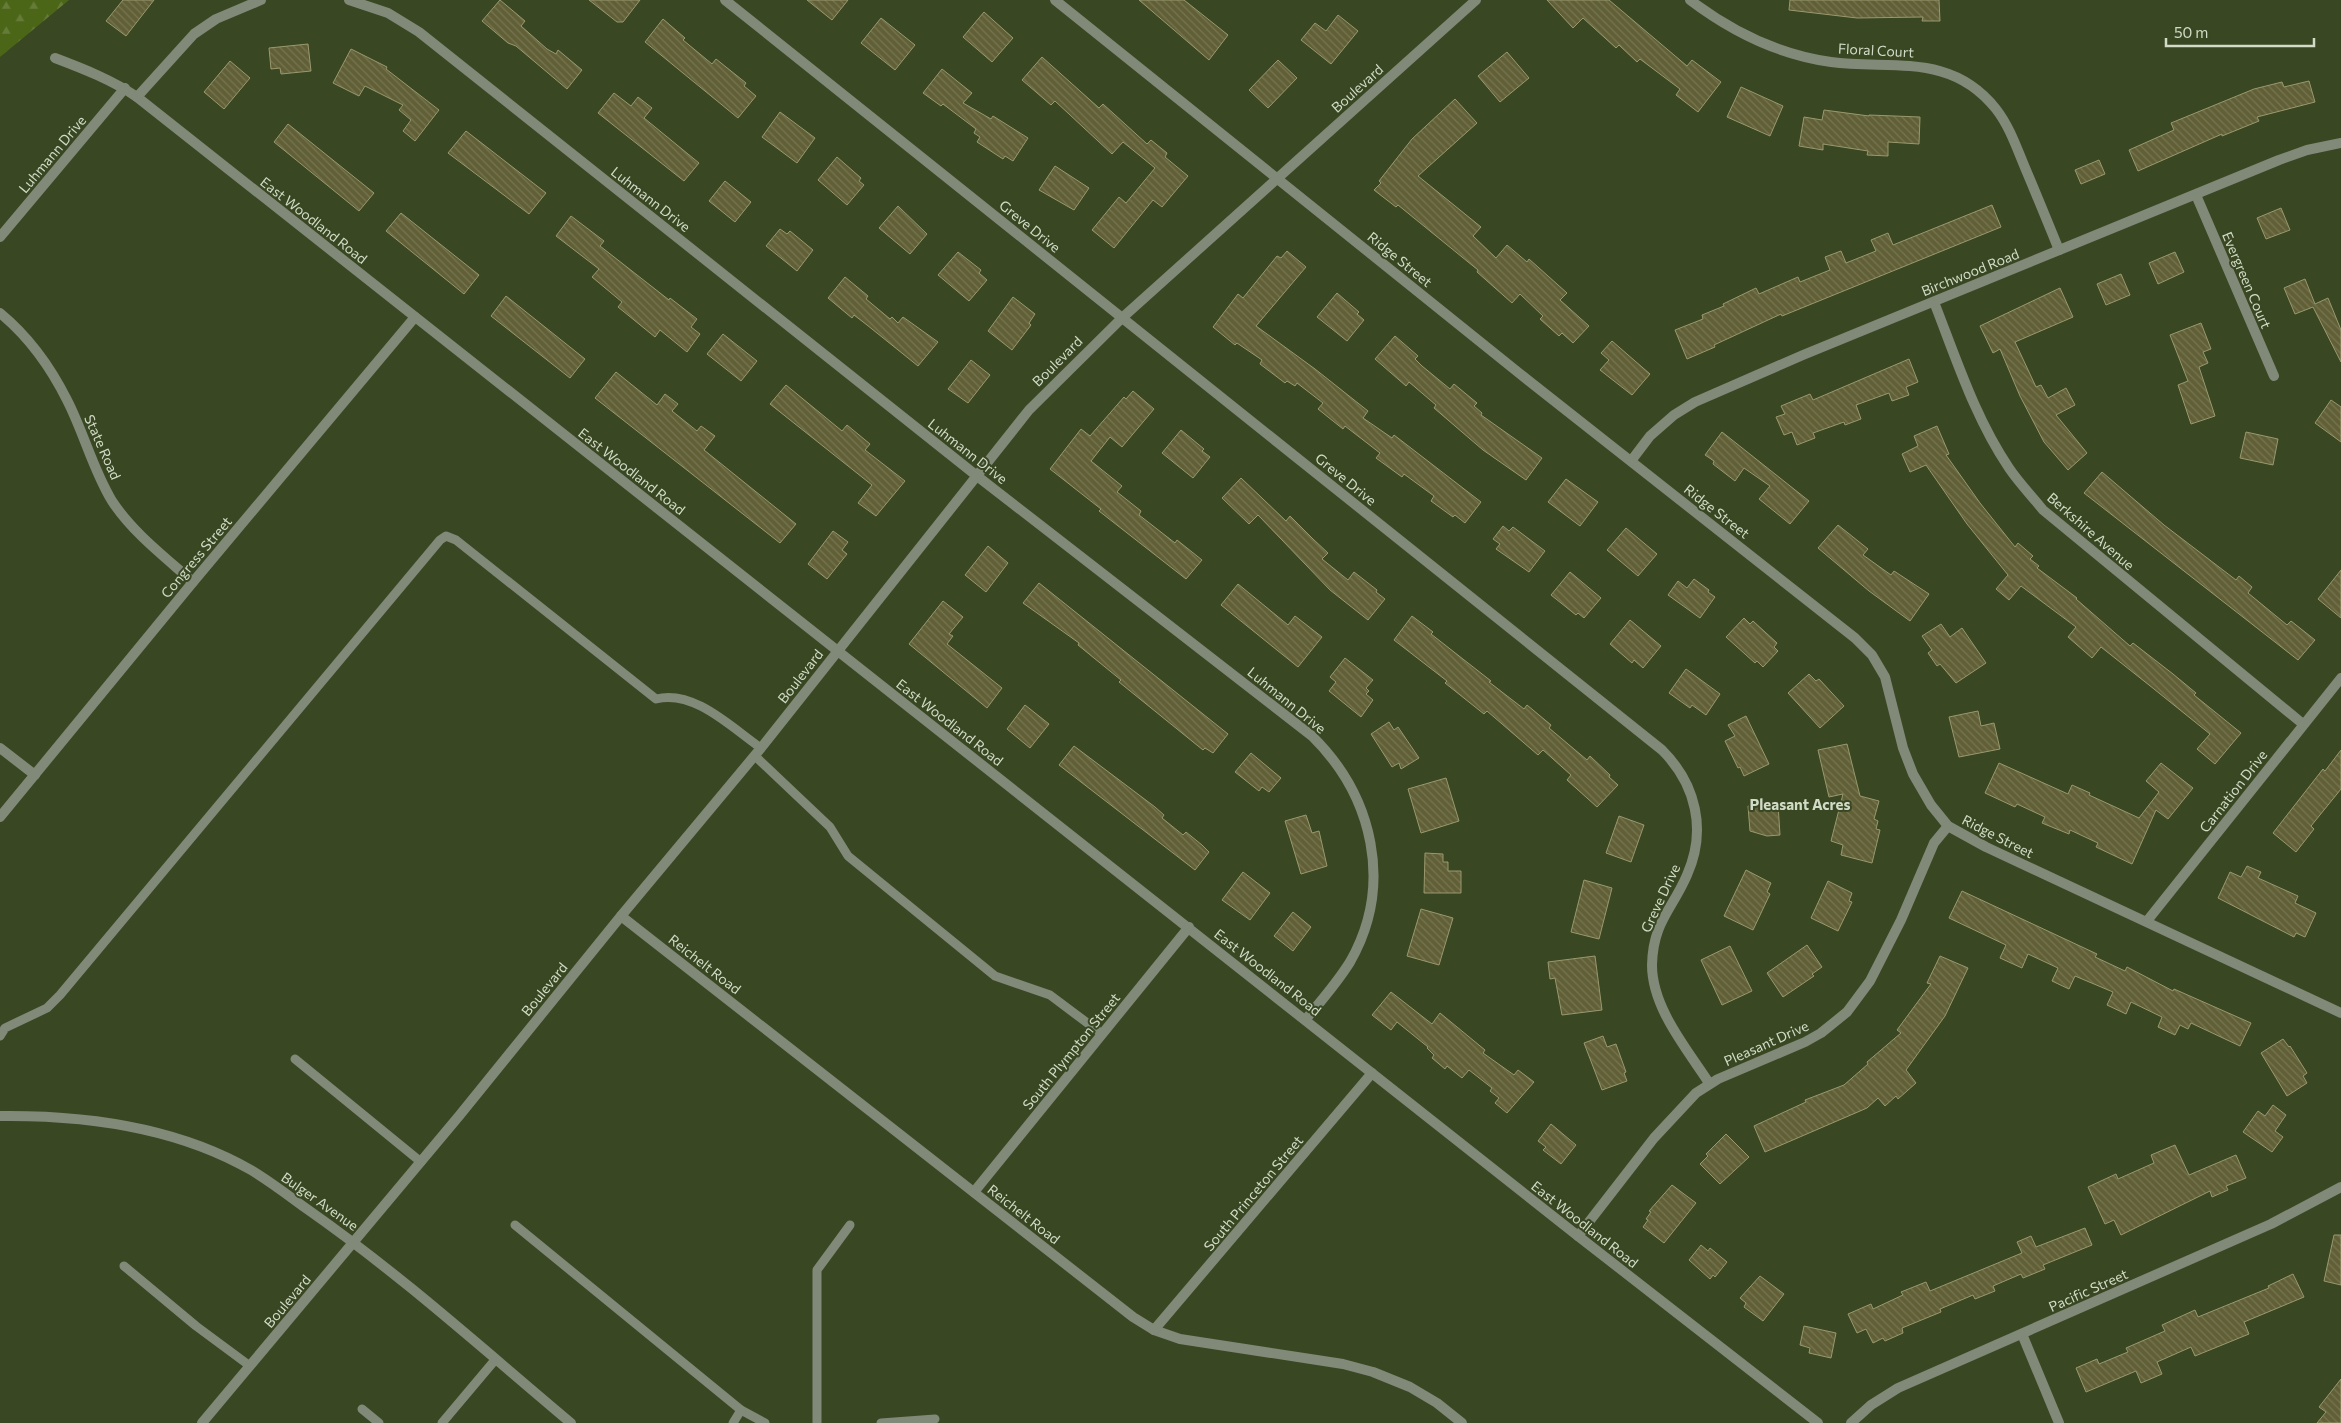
<svg xmlns="http://www.w3.org/2000/svg" width="2341" height="1423" font-family="Commissioner,sans-serif">
  <style>
    .forest { fill: url(#forest-firs) }
    .building { fill: url(#building-back-hatch); stroke: #9a996e }
    .lines { fill: none; stroke-linecap: round; stroke-linejoin: round }
    .service { stroke: #818978; stroke-width: 9 }
    .minor { stroke: #818978; stroke-width: 10 }
    .tertiary { stroke: #818978; stroke-width: 10 }
    .labels { text-anchor: middle; dominant-baseline: central; stroke-width: 4; stroke-linejoin: round; paint-order: stroke }
    .street-label { font-size: 14px; fill: #d2dbc6; stroke: #394723 }
    .neighbourhood-label { font-size: 15px; font-weight: bold; fill: #d2dbc6; stroke: #394723 }
  </style>
  <defs>
    <pattern id="forest-firs" width="22" height="20" patternUnits="userSpaceOnUse" patternTransform="scale(1.25)"><rect width="22" height="20" fill="#4c6618"/><path d="M5 1l3.5 6h-7zM16 11l3.5 6h-7z" fill="#657b38"/></pattern>
    <pattern id="building-back-hatch" width="6" height="6" patternUnits="userSpaceOnUse" patternTransform="scale(1.25)"><rect width="6" height="6" fill="#605f36"/><path d="M-1 5l2 2M0 0l6 6M5-1l2 2" fill="none" stroke="#767552"/></pattern>
  </defs>
  <rect width="100%" height="100%" fill="#394723"/>
  <!-- forest -->
  <path class="forest" d="M0 0H69L0 57Z"/>
  <!-- building -->
  <g class="building">
    <path d="M123 0H154L126 36 106 21Z"/>
    <path d="M500 0 525 21 521 26 547 49 556 54 558 50 582 70 567 89 516 46 508 43 482 21Z"/>
    <path d="M589 0H640L623 22H617Z"/>
    <path d="M807 0H848L832 20Z"/>
    <path d="M1139 0H1184L1228 35 1209 60Z"/>
    <path d="M1547 0H1609L1687 66 1692 60 1721 82 1698 112 1676 95 1680 89 1640 59 1637 62 1619 45 1616 48 1583 18 1573 28Z"/>
    <path d="M1790 0H1939L1940 21H1922L1923 17 1857 18 1789 10Z"/>
    <path d="M984 12 1013 38 992 62 963 37Z"/>
    <path d="M1338 15 1358 31 1331 64 1301 40 1315 23 1326 31Z"/>
    <path d="M881 18 915 45 895 70 861 43Z"/>
    <path d="M663 19 685 38 683 40 712 64 716 59 746 83 744 86 756 96 738 118 645 42Z"/>
    <path d="M308 44 311 71 281 74 280 68 271 69 269 48Z"/>
    <path d="M351 49 387 67 386 69 439 110 415 141 403 131 411 120 399 110 403 105 365 86 359 96 333 83Z"/>
    <path d="M1507 52 1529 78 1500 102 1478 76Z"/>
    <path d="M1042 57 1099 108 1103 104 1147 144 1151 140 1167 153 1165 157 1188 176 1162 207 1153 200 1114 248 1092 230 1119 197 1126 203 1155 168 1123 142 1112 154 1055 101 1051 105 1022 80Z"/>
    <path d="M1278 60 1297 78 1268 108 1249 90Z"/>
    <path d="M230 61 250 78 224 109 204 92Z"/>
    <path d="M942 69 972 93 963 103 991 119 993 116 1028 138 1013 161 1005 156 1003 159 977 142 980 137 974 133 976 129 943 104 941 106 923 93Z"/>
    <path d="M2309 81 2315 102 2257 117 2259 121 2222 136V134L2138 171 2129 150 2174 130 2171 123 2254 89 2282 82 2284 87Z"/>
    <path d="M1741 87 1783 106 1770 136 1727 117Z"/>
    <path d="M614 93 631 106 638 97 652 108 644 118 699 163 684 181 598 113Z"/>
    <path d="M1455 99 1477 123 1418 176 1481 227 1473 236 1496 258 1507 245 1527 262 1529 259 1567 293 1560 300 1589 326 1573 343 1562 333 1559 336 1540 319 1543 316 1520 294 1512 303 1477 272 1478 270 1398 205 1396 207 1374 190 1381 183 1379 181 1412 139Z"/>
    <path d="M1824 110 1869 116V115L1920 117 1919 144 1888 142V156L1867 155 1868 151 1823 144V150L1799 146 1804 117 1822 120Z"/>
    <path d="M780 112 815 138 797 163 762 137Z"/>
    <path d="M288 124 374 193 359 211 274 142Z"/>
    <path d="M466 131 546 193 529 214 448 153Z"/>
    <path d="M837 157 861 178 859 181 864 185 847 205 818 180Z"/>
    <path d="M2099 160 2105 174 2081 184 2075 170Z"/>
    <path d="M1055 166 1089 188 1074 210 1039 190Z"/>
    <path d="M725 181 751 202 735 222 709 201Z"/>
    <path d="M1992 205 2001 227 1782 316 1781 314 1714 345 1715 347 1687 359 1675 330 1703 319 1702 315 1724 306 1723 304 1756 288 1759 294 1798 277 1800 282 1830 270 1825 257 1841 251 1846 263 1876 251 1871 240 1888 233 1893 245Z"/>
    <path d="M898 206 927 234 910 254 879 228Z"/>
    <path d="M2281 208 2290 230 2266 239 2257 218Z"/>
    <path d="M401 213 479 275 464 294 386 231Z"/>
    <path d="M571 216 604 241 600 246 669 300 670 298 697 319 691 327 700 334 687 352 660 330 655 337 618 307 622 302 592 277 599 269 556 236Z"/>
    <path d="M780 229 787 234 790 231 813 250 797 271 766 246Z"/>
    <path d="M1287 251 1306 267 1256 326 1315 369 1368 411 1363 418 1392 438 1394 435 1481 502 1465 523 1455 515 1453 517 1431 501 1434 496 1404 474 1402 477 1376 458 1380 453 1345 426 1343 429 1318 409 1323 403 1297 383 1295 386 1287 381 1285 383 1260 364 1262 360 1237 343 1235 345 1213 327 1238 294 1243 298 1277 256 1281 258Z"/>
    <path d="M958 252 981 270 979 273 987 280 969 301 938 275Z"/>
    <path d="M2175 252 2184 272 2158 284 2149 263Z"/>
    <path d="M2121 274 2130 295 2106 305 2097 284Z"/>
    <path d="M845 277 868 296 866 299 890 319 892 317 898 323 903 317 938 342 918 366 867 325 854 315 852 318 828 298Z"/>
    <path d="M2305 279 2315 304 2328 298 2341 330V362L2313 307 2295 314 2284 288Z"/>
    <path d="M2060 288 2073 317 2015 342 2036 387 2041 385 2048 398 2066 388 2075 405 2056 415 2087 453 2068 470 2044 442 2020 396 2000 349 1993 353 1980 326Z"/>
    <path d="M1337 293 1359 312 1357 314 1364 320 1347 341 1317 317Z"/>
    <path d="M506 296 585 359 570 378 491 316Z"/>
    <path d="M1013 297 1035 314 1029 323 1031 325 1012 350 988 331Z"/>
    <path d="M2201 323 2211 349 2203 352 2208 363 2199 367 2215 416 2191 424 2178 385 2188 381 2170 335Z"/>
    <path d="M723 334 757 361 741 381 707 354Z"/>
    <path d="M1395 336 1418 356 1415 359 1422 366 1450 389 1454 384 1477 403 1474 406 1482 413 1481 415 1542 458 1526 480 1483 450 1434 408 1436 405 1409 382 1406 386 1375 359Z"/>
    <path d="M1612 341 1650 374 1632 395 1600 370 1609 360 1601 353Z"/>
    <path d="M1909 359 1918 382 1906 387 1909 395 1892 401 1889 393 1856 405 1861 419 1845 425 1844 422 1813 433 1815 438 1797 445 1792 432 1784 435 1776 417 1785 414 1781 406 1810 394 1813 400Z"/>
    <path d="M971 360 990 375 968 403 948 389Z"/>
    <path d="M616 372 657 405 665 394 678 404 672 411 697 431 701 426 715 436 704 450 796 524 780 543 595 398Z"/>
    <path d="M786 385 842 431 847 425 870 444 865 450 905 481 876 516 858 503 872 485 770 404Z"/>
    <path d="M1133 391 1154 409 1122 447 1110 437 1091 461 1122 486 1117 492 1141 511 1139 515 1175 543 1177 540 1202 560 1186 579 1099 511 1101 509 1050 469 1081 429 1090 436 1124 397 1126 399Z"/>
    <path d="M2331 400 2341 407V442L2315 423Z"/>
    <path d="M1937 426 1949 454 1946 455 1980 503 2015 547 2018 543 2033 556 2030 559 2039 566 2037 568 2077 598 2076 599 2130 646 2133 643 2173 674 2196 693 2194 695 2241 733 2215 764 2197 749 2210 734 2149 685 2101 647 2092 658 2068 637 2076 627 2021 586 2009 600 1996 589 2008 575 1967 524 1926 465 1910 472 1902 454 1918 446 1914 436Z"/>
    <path d="M1181 430 1204 449 1202 451 1210 457 1193 478 1162 453Z"/>
    <path d="M1722 432 1809 501 1790 524 1759 499 1770 486 1744 468 1735 481 1713 464 1714 461 1705 455Z"/>
    <path d="M2246 432 2278 439 2273 465 2240 458Z"/>
    <path d="M2102 472 2164 525 2236 580 2239 576 2252 587 2248 593 2287 625 2291 621 2315 640 2298 660 2084 493Z"/>
    <path d="M1241 478 1286 521 1290 516 1313 539 1328 553 1322 559 1348 580 1354 572 1377 590 1376 592 1385 599 1368 620 1330 590 1258 515 1249 524 1222 498Z"/>
    <path d="M1566 479 1598 502 1580 526 1548 502Z"/>
    <path d="M1838 525 1868 549 1863 555 1891 575 1894 571 1929 594 1910 621 1869 591 1818 548Z"/>
    <path d="M1503 526 1509 531 1513 527 1545 551 1529 572 1496 549 1500 544 1493 539Z"/>
    <path d="M1626 528 1657 554 1638 576 1607 550Z"/>
    <path d="M833 531 848 542 842 550 847 554 827 579 808 564Z"/>
    <path d="M988 546 1008 563 986 592 965 575Z"/>
    <path d="M2341 570V618L2318 599Z"/>
    <path d="M1570 572 1601 598 1584 618 1578 613 1576 615 1551 595Z"/>
    <path d="M1694 579 1709 590 1708 592 1715 597 1700 618 1668 595 1678 581 1687 588Z"/>
    <path d="M1039 583 1228 734 1213 753 1205 748 1203 750 1119 682 1121 680 1078 645 1079 643 1023 603Z"/>
    <path d="M1238 584 1288 625 1295 616 1322 637 1298 667 1221 605Z"/>
    <path d="M943 601 963 617 949 634 953 636 947 644 1002 688 987 708 909 644Z"/>
    <path d="M1412 616 1433 632 1431 634 1491 681 1489 682 1524 709 1527 705 1551 725 1549 728 1587 760 1590 756 1610 775 1609 777 1618 785 1597 807 1567 780 1571 775 1543 750 1538 755 1487 711 1484 714 1445 683 1447 681 1394 640Z"/>
    <path d="M1744 618 1750 624 1753 621 1777 643 1774 647 1778 651 1763 667 1757 661 1755 663 1726 637Z"/>
    <path d="M1630 620 1661 646 1643 668 1634 660 1632 663 1610 644Z"/>
    <path d="M1941 624 1950 637 1962 628 1986 663 1956 683 1940 664 1937 666 1928 653 1932 650 1922 636Z"/>
    <path d="M1345 658 1373 680 1366 688 1369 691 1366 694 1373 700 1361 717 1329 691 1336 682 1330 677Z"/>
    <path d="M1686 669 1720 694 1706 715 1692 705 1690 708 1669 693Z"/>
    <path d="M1809 674 1816 681 1819 679 1844 706 1820 728 1788 693Z"/>
    <path d="M1025 705 1049 724 1030 748 1007 729Z"/>
    <path d="M1978 711 1981 726 1994 723 2000 749 1959 757 1949 717Z"/>
    <path d="M1746 716 1769 764 1744 776 1740 767 1738 768 1725 741 1735 736 1728 725Z"/>
    <path d="M1389 722 1394 730 1398 727 1419 758 1401 769 1399 763 1392 767 1371 734Z"/>
    <path d="M1847 744 1860 796 1879 801 1874 819 1878 821 1876 829 1880 830 1872 863 1841 855 1843 845 1831 841 1843 794 1829 797 1818 750Z"/>
    <path d="M1074 746 1155 807 1164 815 1162 818 1183 835 1186 832 1202 845 1209 852 1195 870 1059 765Z"/>
    <path d="M2341 750V789L2311 826 2314 829 2296 852 2273 833 2323 769 2325 771Z"/>
    <path d="M1251 753 1281 778 1269 792 1262 787 1259 791 1235 772Z"/>
    <path d="M1999 763 2068 794 2072 785 2090 793 2089 795 2139 818 2159 792 2146 781 2161 763 2193 788 2168 819 2156 810 2132 864 2096 847 2098 843 2070 830 2069 834 2042 823 2045 817 2017 804 2015 807 1985 793Z"/>
    <path d="M1446 778 1459 821 1421 833 1408 789Z"/>
    <path d="M1778 804 1780 835 1767 836 1750 831 1748 806Z"/>
    <path d="M1306 815 1312 833 1319 831 1327 866 1301 874 1285 821Z"/>
    <path d="M1619 816 1644 825 1631 862 1606 853Z"/>
    <path d="M1425 853 1443 854V862H1448V871H1461V893H1424Z"/>
    <path d="M2247 866 2261 872 2258 878 2298 896 2295 903 2316 913 2305 937 2296 933 2294 937 2218 898 2230 872 2241 877Z"/>
    <path d="M1746 870 1771 883 1767 892 1770 894 1753 930 1724 916Z"/>
    <path d="M1243 872 1270 893 1250 920 1222 900Z"/>
    <path d="M1584 880 1612 888 1599 939 1571 932Z"/>
    <path d="M1828 881 1852 893 1849 901 1852 902 1838 931 1811 918Z"/>
    <path d="M1962 891 2097 954 2095 957 2125 971 2127 967 2173 991 2174 989 2251 1023 2240 1046 2191 1023 2188 1029 2180 1025 2175 1035 2158 1027 2162 1017 2131 1002 2126 1014 2107 1005 2113 992 2075 976 2069 989 2052 981 2058 968 2028 954 2022 968 2000 958 2006 945 1949 918Z"/>
    <path d="M1421 909 1453 918 1439 965 1407 956Z"/>
    <path d="M1293 912 1311 927 1293 951 1274 936Z"/>
    <path d="M1807 945 1822 967 1812 974 1814 976 1783 997 1767 973Z"/>
    <path d="M1730 946 1752 991 1722 1005 1701 960Z"/>
    <path d="M1595 956 1602 1010 1562 1015 1555 978 1550 979 1548 962Z"/>
    <path d="M1940 956 1968 968 1945 1016 1906 1070 1916 1083 1898 1099 1896 1096 1885 1106 1878 1098 1867 1108 1765 1152 1754 1126 1806 1102 1805 1100 1844 1085 1868 1064 1867 1062 1901 1033 1897 1030 1931 984 1927 983Z"/>
    <path d="M1391 992 1432 1024 1440 1013 1485 1050 1483 1053 1514 1075 1518 1070 1534 1082 1507 1113 1495 1103 1499 1098 1490 1091 1492 1088 1469 1070 1462 1078 1447 1066 1445 1069 1432 1058 1434 1055 1427 1048 1428 1047 1397 1022 1391 1030 1372 1015Z"/>
    <path d="M1603 1036 1607 1047 1616 1044 1626 1072 1624 1073 1627 1081 1602 1090 1584 1043Z"/>
    <path d="M2283 1039 2289 1047 2290 1046 2307 1073 2303 1076 2307 1083 2287 1096 2261 1053Z"/>
    <path d="M2273 1105 2286 1115 2275 1131 2283 1137 2272 1152 2243 1132 2258 1111 2265 1116Z"/>
    <path d="M1551 1124 1576 1145 1561 1164 1543 1150 1546 1147 1538 1141Z"/>
    <path d="M1726 1134 1749 1157 1720 1184 1700 1164 1708 1156 1706 1154Z"/>
    <path d="M2175 1145 2189 1175 2236 1155 2246 1178 2226 1186 2228 1190 2212 1197 2210 1191 2121 1235 2114 1220 2105 1224 2088 1187 2116 1174 2118 1179 2154 1163 2151 1155Z"/>
    <path d="M1672 1185 1696 1203 1664 1243 1643 1227 1648 1220 1646 1219 1651 1212 1649 1211Z"/>
    <path d="M2085 1228 2092 1245 2043 1265 2045 1269 2023 1278 2021 1274 1993 1286 1995 1291 1975 1299 1973 1295 1940 1309 1941 1312 1902 1328 1903 1333 1885 1341 1883 1338 1873 1343 1866 1329 1857 1333 1848 1314 1871 1304 1873 1309 1903 1295 1901 1292 1926 1282 1930 1291 2022 1253 2017 1242 2031 1236 2036 1247Z"/>
    <path d="M2334 1235H2341V1285L2324 1281Z"/>
    <path d="M1701 1245 1708 1251 1710 1248 1727 1262 1715 1277 1713 1275 1710 1279 1689 1260Z"/>
    <path d="M2293 1274 2304 1297 2244 1322 2249 1334 2195 1356 2191 1347 2157 1362 2162 1374 2141 1383 2136 1371 2086 1392 2076 1368 2097 1359 2099 1364 2128 1352 2126 1348 2165 1331 2162 1325 2195 1310 2198 1317 2269 1288 2268 1286Z"/>
    <path d="M1760 1276 1784 1294 1763 1321 1744 1307 1746 1303 1740 1298Z"/>
    <path d="M1804 1326 1836 1333 1831 1358 1809 1353 1810 1348 1800 1345Z"/>
    <path d="M2341 1379V1423H2317L2326 1412 2319 1407Z"/>
  </g>
  <g class="lines">
    <!-- service -->
    <g class="service">
      <path d="M755 756 830 827 848 856 995 976 1050 995 1102 1034"/>
      <path d="M0 1036 5 1028 47 1008 60 995 440 540 446 536 456 540 656 699C694 689 732 728 761 748"/>
      <path d="M295 1059 421 1162"/>
      <path d="M515 1225 741 1410 765 1423"/>
      <path d="M124 1266 196 1326 250 1366"/>
      <path d="M362 1409 379 1423"/>
      <path d="M442 1423 495 1360"/>
      <path d="M733 1423 741 1410"/>
      <path d="M817 1423V1270L850 1225"/>
      <path d="M881 1423 935 1419"/>
    </g>
    <!-- minor -->
    <g class="minor">
      <path d="M349 0 388 13 419 32 977 476 1312 736C1373 796 1394 885 1350 962 1337 983 1321 1001 1306 1019"/>
      <path d="M725 0 1662 750C1696 784 1707 830 1687 875 1672 910 1653 922 1652 965 1652 1008 1687 1049 1709 1083"/>
      <path d="M1055 0 1529 381 1855 638 1872 655 1885 677 1903 748 1913 774 1931 805 1948 826 1986 847 2341 1013"/>
      <path d="M1690 0C1731 31 1780 55 1831 62 1892 70 1951 52 1996 109 2010 127 2017 149 2026 170 2037 196 2048 223 2059 250"/>
      <path d="M55 58C84 69 112 80 137 97L1578 1236 1818 1423"/>
      <path d="M137 97 194 34 216 19 261 0"/>
      <path d="M2196 195 2274 376"/>
      <path d="M0 237 125 88"/>
      <path d="M1934 302C1956 358 1975 418 2009 468 2019 483 2032 496 2043 510L2303 724"/>
      <path d="M0 313C28 336 51 368 67 400 84 433 93 470 112 501 133 533 165 557 193 582"/>
      <path d="M1631 461 1650 436 1674 415 1695 402 1803 355 2279 160 2307 150 2341 143"/>
      <path d="M0 748 35 775"/>
      <path d="M0 817 193 582 415 317"/>
      <path d="M621 916 1133 1317 1154 1330 1180 1339 1343 1364 1373 1372 1410 1387 1437 1403 1462 1423"/>
      <path d="M2147 921 2341 678"/>
      <path d="M0 1116C85 1115 176 1127 251 1170 271 1182 289 1196 307 1209 400 1274 484 1350 571 1423"/>
      <path d="M974 1192 1189 927"/>
      <path d="M1578 1236 1654 1138 1696 1093 1718 1079 1805 1042 1821 1033 1847 1012 1870 981 1901 920 1934 843 1948 826"/>
      <path d="M1154 1330 1372 1073"/>
      <path d="M2022 1334 2059 1423"/>
      <path d="M1851 1423 1871 1405 1898 1388 2271 1224 2341 1187"/>
    </g>
    <!-- tertiary -->
    <path class="tertiary" d="M202 1423 459 1116 621 916 761 748 1029 410 1122 318 1476 0"/>
  </g>
  <g class="labels">
    <!-- street labels -->
    <g class="street-label">
      <text transform="translate(1876 50) rotate(3)">Floral Court</text>
      <text transform="translate(1357 88) rotate(-42)">Boulevard</text>
      <text transform="translate(52 154) rotate(-50)">Luhmann Drive</text>
      <text transform="translate(651 199) rotate(38)">Luhmann Drive</text>
      <text transform="translate(314 220) rotate(38)">East Woodland Road</text>
      <text transform="translate(1030 226) rotate(39)">Greve Drive</text>
      <text transform="translate(1400 259) rotate(39)">Ridge Street</text>
      <text transform="translate(1970 272) rotate(-22)">Birchwood Road</text>
      <text transform="translate(2247 280) rotate(67)">Evergreen Court</text>
      <text transform="translate(1057 361) rotate(-45)">Boulevard</text>
      <text transform="translate(103 447) rotate(66)">State Road</text>
      <text transform="translate(968 451) rotate(38)">Luhmann Drive</text>
      <text transform="translate(632 471) rotate(38)">East Woodland Road</text>
      <text transform="translate(1346 479) rotate(39)">Greve Drive</text>
      <text transform="translate(1717 511) rotate(38)">Ridge Street</text>
      <text transform="translate(2091 531) rotate(41)">Berkshire Avenue</text>
      <text transform="translate(196 557) rotate(-50)">Congress Street</text>
      <text transform="translate(800 676) rotate(-52)">Boulevard</text>
      <text transform="translate(1287 700) rotate(39)">Luhmann Drive</text>
      <text transform="translate(950 722) rotate(38)">East Woodland Road</text>
      <text transform="translate(2233 791) rotate(-52)">Carnation Drive</text>
      <text transform="translate(1998 836) rotate(27)">Ridge Street</text>
      <text transform="translate(1660 898) rotate(-65)">Greve Drive</text>
      <text transform="translate(705 964) rotate(38)">Reichelt Road</text>
      <text transform="translate(1268 972) rotate(38)">East Woodland Road</text>
      <text transform="translate(544 989) rotate(-51)">Boulevard</text>
      <text transform="translate(1766 1043) rotate(-24)">Pleasant Drive</text>
      <text transform="translate(1071 1051) rotate(-51)">South Plympton Street</text>
      <text transform="translate(1253 1193) rotate(-50)">South Princeton Street</text>
      <text transform="translate(320 1201) rotate(35)">Bulger Avenue</text>
      <text transform="translate(1024 1214) rotate(38)">Reichelt Road</text>
      <text transform="translate(1585 1224) rotate(38)">East Woodland Road</text>
      <text transform="translate(2088 1290) rotate(-24)">Pacific Street</text>
      <text transform="translate(287 1301) rotate(-50)">Boulevard</text>
    </g>
    <!-- neighbourhood labels -->
    <g class="neighbourhood-label">
      <text x="1800" y="804">Pleasant Acres</text>
    </g>
  </g>
  <!-- scale -->
  <path d="M2166 38v8h148v-8" fill="none" stroke="#d2dbc6" stroke-width="2.5"/>
  <text x="2174" y="38" font-size="15" fill="#d2dbc6" stroke="#394723" stroke-width="4" paint-order="stroke">50 m</text>
</svg>
